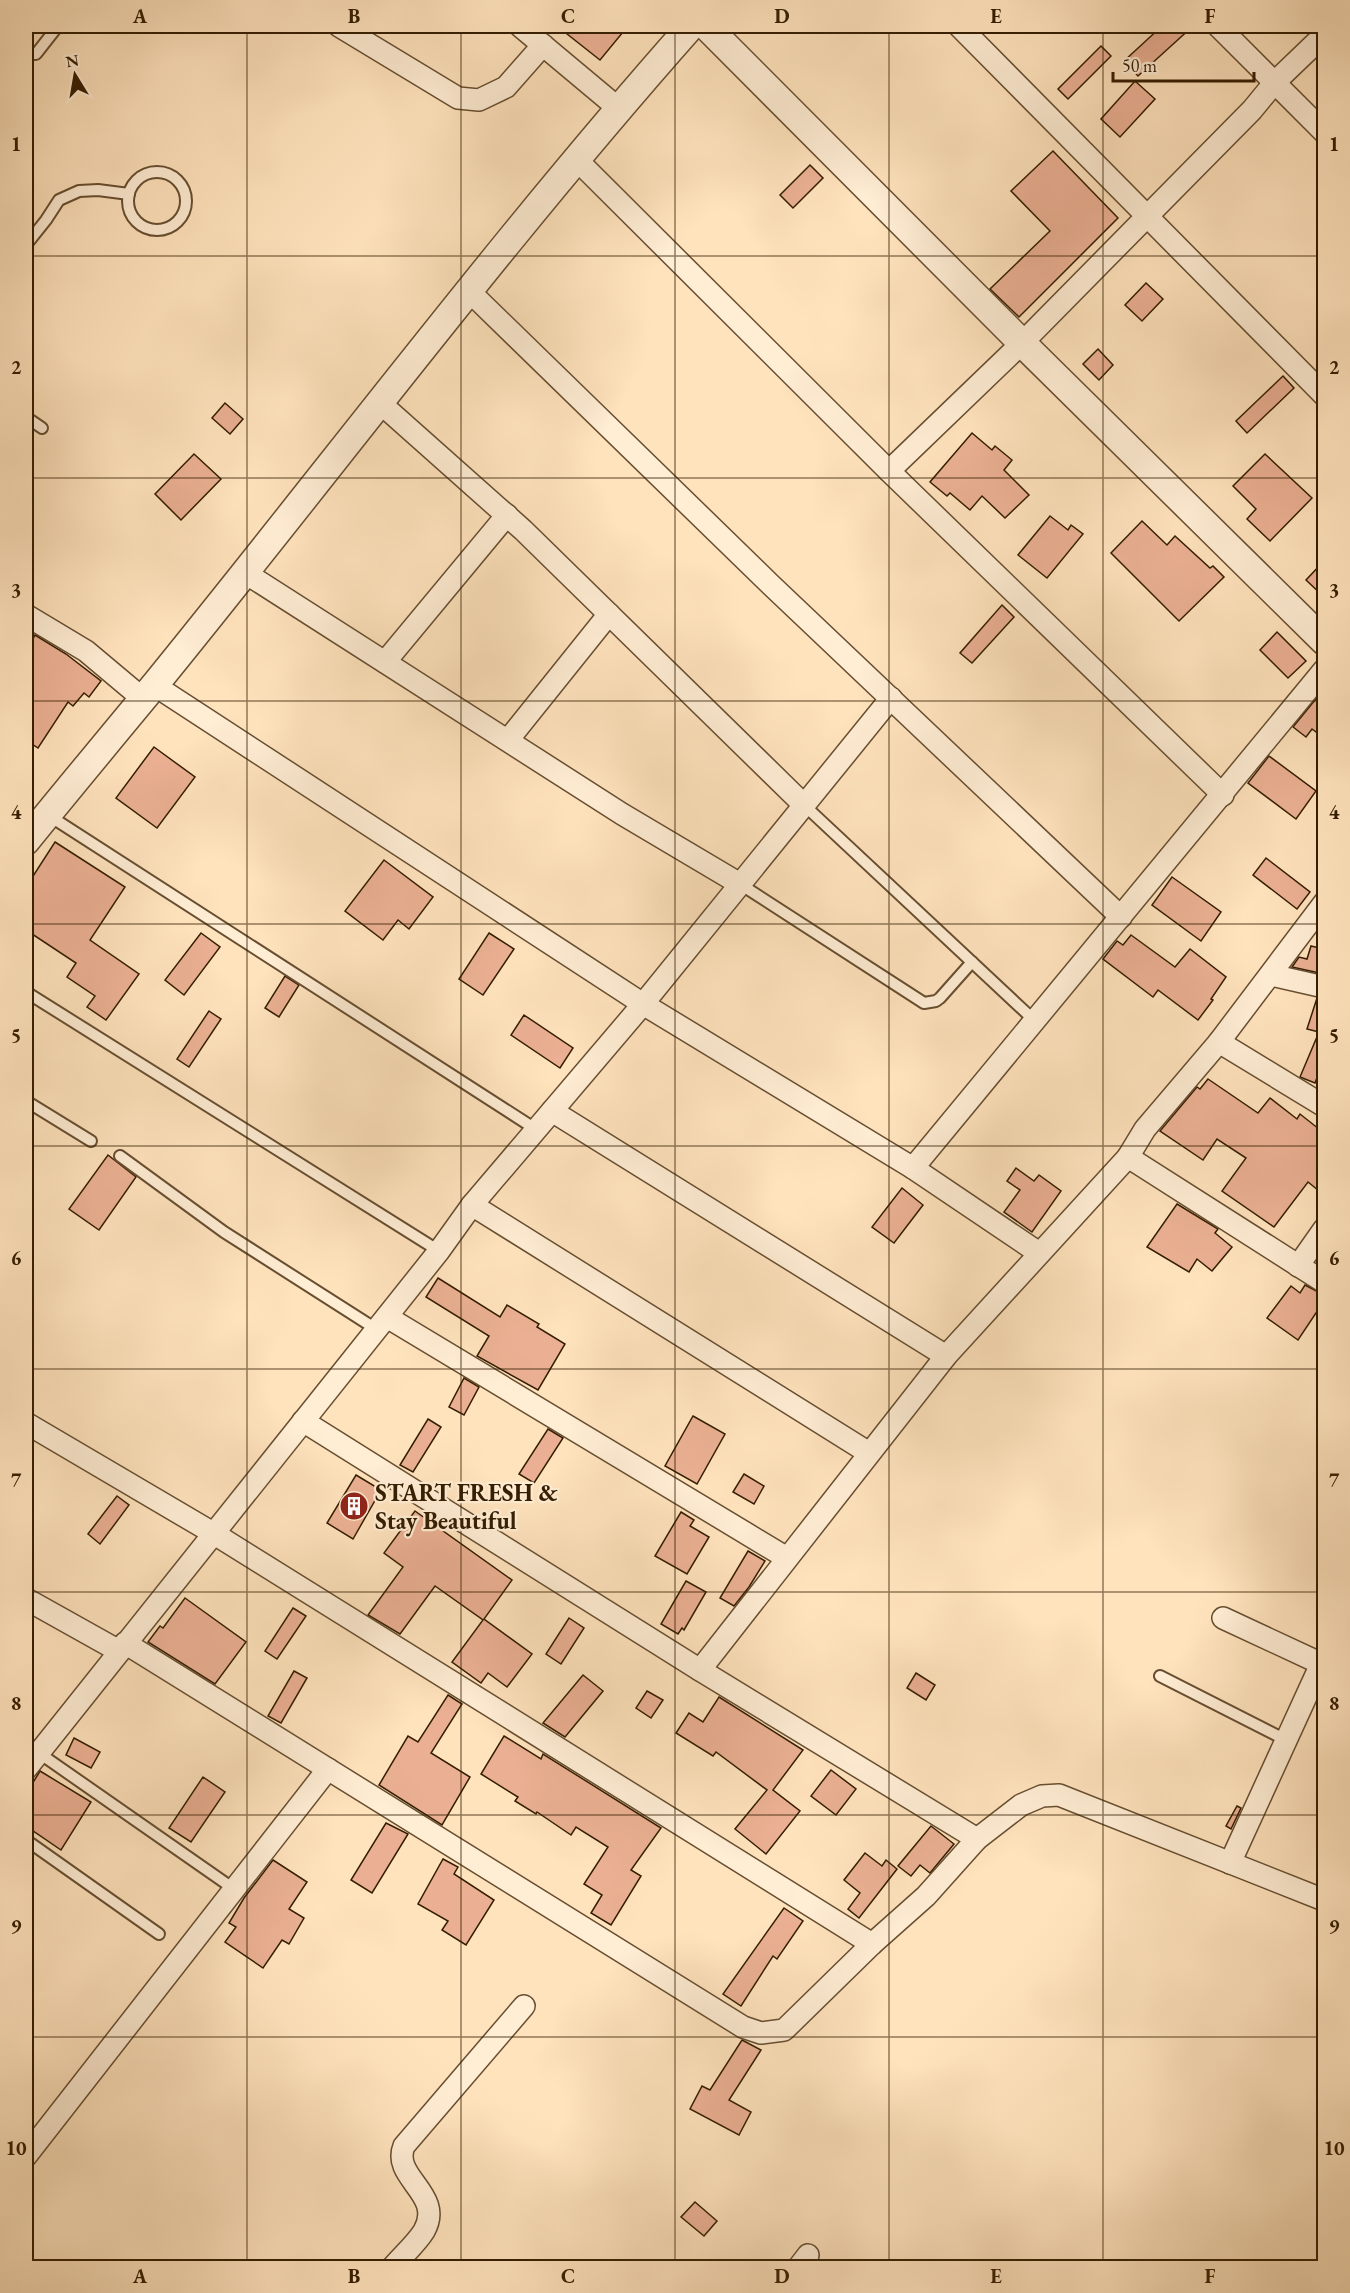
<svg xmlns="http://www.w3.org/2000/svg" width="1350" height="2293" font-family="'EB Garamond',serif">
  <style>
    .building { fill: #ebb093; stroke: #341d01; stroke-width: 1.5 }
    .lines { fill: none; stroke-linecap: round; stroke-linejoin: round }
    .service-casing { stroke: #674e30; stroke-width: 14 }
    .minor-casing { stroke: #674e30; stroke-width: 24 }
    .tertiary-casing { stroke: #674e30; stroke-width: 30 }
    .service { stroke: #ffedd4; stroke-width: 10 }
    .minor { stroke: #ffedd4; stroke-width: 21 }
    .tertiary { stroke: #ffedd4; stroke-width: 27 }
    .grid { fill: none; stroke: #341d01; stroke-width: 1.5; stroke-opacity: 0.55 }
    .labels { text-anchor: middle; dominant-baseline: central; stroke-width: 4.5; stroke-linejoin: round; paint-order: stroke }
    .poi-label { font-size: 24px; font-weight: bold; fill: #341d01; stroke: #ffedd4; text-anchor: start }
    .neatline { fill: none; stroke: #341d01; stroke-width: 2 }
    .grid-label { font-size: 20px; text-anchor: middle; font-weight: bold; fill: #341d01 }
  </style>
  <rect width="100%" height="100%" fill="#ffe3bd"/>
  <filter id="stains"><feTurbulence type="fractalNoise" baseFrequency=".00333" numOctaves="4"/><feColorMatrix values="0 0 0 0 .2 0 0 0 0 .09 0 0 0 0 .02 0 0 0 .5 -.17"/></filter>
  <radialGradient id="worn" r=".72"><stop offset=".6" stop-color="#630" stop-opacity="0"/><stop offset="1" stop-color="#630" stop-opacity=".3"/></radialGradient>
  <!-- building -->
  <g class="building">
    <path d="M557 26H628L600 60Z"/>
    <path d="M1162 26H1193L1138 76 1124 61Z"/>
    <path d="M1101 46 1111 56 1068 99 1058 89Z"/>
    <path d="M1135 81 1155 99 1120 137 1101 119Z"/>
    <path d="M1053 151 1118 218 1019 317 990 289 1050 231 1011 191Z"/>
    <path d="M810 165 823 178 793 208 780 195Z"/>
    <path d="M1146 283 1163 299 1142 321 1125 305Z"/>
    <path d="M1098 349 1113 365 1099 380 1083 364Z"/>
    <path d="M1283 376 1294 388 1247 433 1236 421Z"/>
    <path d="M225 403 243 419 230 434 212 418Z"/>
    <path d="M972 433 992 450 995 446 1012 460 1004 470 1029 495 1005 518 982 496 970 510 950 493 947 496 930 482Z"/>
    <path d="M194 454 221 479 181 520 155 494Z"/>
    <path d="M1265 454 1312 498 1270 541 1247 519 1256 509 1233 486Z"/>
    <path d="M1050 516 1068 530 1071 525 1083 534 1047 578 1018 555Z"/>
    <path d="M1142 521 1167 545 1175 536 1210 568 1213 566 1224 577 1179 621 1111 553Z"/>
    <path d="M1324 561V597L1306 580Z"/>
    <path d="M1002 605 1014 617 972 663 960 653Z"/>
    <path d="M1277 632 1306 661 1288 678 1260 650Z"/>
    <path d="M35 635 66 654 101 681 89 697 84 693 73 706 68 702 38 748 26 740V650Z"/>
    <path d="M1324 689V721L1316 732 1312 729 1306 737 1293 727Z"/>
    <path d="M154 747 195 777 157 828 116 798Z"/>
    <path d="M1269 756 1316 791 1296 819 1248 783Z"/>
    <path d="M55 842 125 887 90 940 139 974 106 1020 87 1007 95 996 67 977 76 963 26 930V887Z"/>
    <path d="M1266 858 1310 892 1297 909 1253 875Z"/>
    <path d="M384 860 433 897 409 929 398 920 383 940 345 911Z"/>
    <path d="M1172 877 1221 912 1201 941 1152 905Z"/>
    <path d="M201 933 220 947 184 995 165 980Z"/>
    <path d="M489 933 514 949 483 995 459 979Z"/>
    <path d="M1131 935 1175 967 1190 949 1226 977 1211 999 1213 1000 1198 1020 1158 990 1153 997 1103 959 1117 941 1123 945Z"/>
    <path d="M1311 946 1324 949V974L1292 967 1299 957 1307 959Z"/>
    <path d="M285 976 299 985 279 1017 265 1008Z"/>
    <path d="M1317 998 1324 999V1059L1315 1083 1300 1077 1319 1032 1307 1029Z"/>
    <path d="M209 1011 221 1019 189 1067 177 1059Z"/>
    <path d="M524 1015 573 1048 560 1068 511 1035Z"/>
    <path d="M1208 1079 1258 1113 1270 1098 1297 1119 1300 1114 1324 1133V1195L1308 1182 1274 1227 1222 1191 1246 1158 1217 1139 1203 1160 1160 1131 1197 1087 1200 1089Z"/>
    <path d="M108 1155 136 1177 99 1230 69 1209Z"/>
    <path d="M1016 1168 1034 1181 1039 1175 1061 1191 1032 1232 1004 1212 1020 1190 1007 1181Z"/>
    <path d="M902 1188 923 1205 894 1243 872 1227Z"/>
    <path d="M1177 1204 1218 1229 1215 1233 1232 1247 1212 1271 1197 1259 1189 1272 1147 1247Z"/>
    <path d="M438 1278 500 1317 507 1305 539 1324 537 1327 565 1344 538 1390 477 1356 489 1336 426 1297Z"/>
    <path d="M1305 1285 1324 1295V1301L1298 1340 1267 1318 1291 1286 1300 1293Z"/>
    <path d="M464 1378 479 1387 464 1415 449 1407Z"/>
    <path d="M693 1416 725 1434 697 1484 665 1466Z"/>
    <path d="M428 1419 441 1427 413 1472 400 1465Z"/>
    <path d="M548 1429 563 1438 534 1483 519 1474Z"/>
    <path d="M744 1474 764 1486 754 1504 733 1492Z"/>
    <path d="M356 1475 381 1490 353 1539 327 1523Z"/>
    <path d="M117 1496 129 1505 100 1544 88 1534Z"/>
    <path d="M415 1511 512 1580 484 1619 532 1654 507 1687 488 1673 481 1683 452 1662 483 1620 435 1586 400 1634 368 1615 403 1567 384 1553Z"/>
    <path d="M681 1512 694 1520 690 1526 709 1537 687 1574 655 1556Z"/>
    <path d="M748 1551 765 1561 749 1587 734 1606 720 1598Z"/>
    <path d="M686 1581 706 1592 684 1630 682 1628 678 1634 661 1624Z"/>
    <path d="M185 1598 246 1642 215 1684 148 1642 160 1626 163 1628Z"/>
    <path d="M293 1608 306 1616 277 1659 265 1651Z"/>
    <path d="M569 1618 584 1628 561 1664 546 1654Z"/>
    <path d="M294 1671 307 1678 281 1723 268 1716Z"/>
    <path d="M916 1673 935 1685 926 1700 907 1688Z"/>
    <path d="M583 1675 603 1691 565 1737 543 1723Z"/>
    <path d="M647 1691 663 1700 651 1718 636 1708Z"/>
    <path d="M448 1695 462 1704 431 1753 470 1777 442 1825 379 1785 408 1736 418 1742Z"/>
    <path d="M719 1697 803 1750 773 1790 800 1811 766 1854 735 1829 767 1790 716 1752 713 1756 676 1733 689 1713 703 1722Z"/>
    <path d="M504 1736 541 1759 543 1754 661 1828 631 1870 641 1876 611 1925 591 1913 602 1895 584 1884 608 1847 576 1827 571 1835 537 1812 536 1814 515 1801 518 1797 481 1774Z"/>
    <path d="M74 1738 100 1752 91 1768 66 1755Z"/>
    <path d="M831 1770 856 1789 836 1815 811 1796Z"/>
    <path d="M40 1771 91 1802 61 1850 26 1826V1794Z"/>
    <path d="M203 1777 225 1792 191 1842 169 1828Z"/>
    <path d="M1237 1806 1241 1808 1231 1829 1226 1826Z"/>
    <path d="M386 1823 408 1834 372 1893 351 1880Z"/>
    <path d="M931 1826 954 1844 930 1873 920 1865 911 1876 898 1866Z"/>
    <path d="M865 1853 882 1866 886 1860 897 1869 859 1918 848 1909 860 1893 844 1880Z"/>
    <path d="M443 1859 458 1867 454 1874 494 1900 466 1945 442 1930 448 1921 418 1904Z"/>
    <path d="M273 1860 307 1882 289 1909 304 1918 289 1944 282 1940 263 1968 225 1942 236 1927 229 1923 244 1898Z"/>
    <path d="M784 1908 803 1921 777 1959 773 1956 741 2006 723 1994Z"/>
    <path d="M742 2040 761 2050 729 2100 751 2112 739 2135 690 2109 702 2086 710 2090Z"/>
    <path d="M695 2202 717 2221 704 2236 681 2217Z"/>
  </g>
  <g class="lines">
    <!-- service casing -->
    <g class="service-casing">
      <g id="service">
        <path d="M26 54H36L58 26"/>
        <circle cx="157" cy="201" r="29"/>
        <path d="M26 245 46 220 59 200 79 191 98 190 129 194"/>
        <path d="M26 417 42 428"/>
        <path d="M804 805 1035 1021"/>
        <path d="M48 815 537 1130"/>
        <path d="M740 884 924 1003 936 1001 940 998 972 962"/>
        <path d="M26 992 439 1251"/>
        <path d="M26 1101 91 1141"/>
        <path d="M120 1156 224 1232 376 1329"/>
        <path d="M1160 1676 1286 1740"/>
        <path d="M39 1753 234 1889"/>
        <path d="M26 1840 159 1934"/>
      </g>
    </g>
    <!-- minor casing -->
    <g class="minor-casing">
      <g id="minor">
        <path d="M339 26 458 98 479 100 506 87 543 45"/>
        <path d="M520 26 618 108"/>
        <path d="M959 26 1324 395"/>
        <path d="M1218 26 1324 132"/>
        <path d="M576 159 889 471 1223 795"/>
        <path d="M468 290 771 585 1121 917"/>
        <path d="M379 402 523 530 804 805"/>
        <path d="M889 471 1022 343 1252 110 1275 82 1324 35"/>
        <path d="M244 572 622 814 740 884"/>
        <path d="M26 615 86 651 142 698"/>
        <path d="M385 662 507 515"/>
        <path d="M154 685 643 1004 913 1168 1324 670"/>
        <path d="M508 740 609 614"/>
        <path d="M1271 975 1324 987"/>
        <path d="M1219 1042 1324 1106"/>
        <path d="M552 1111 946 1356"/>
        <path d="M1128 1157 1324 1282"/>
        <path d="M913 1168 1039 1253"/>
        <path d="M472 1205 869 1453"/>
        <path d="M1298 1266 1324 1229"/>
        <path d="M387 1317 787 1558"/>
        <path d="M303 1421 700 1670 977 1839"/>
        <path d="M26 1423 213 1533 872 1944"/>
        <path d="M26 1599 119 1651"/>
        <path d="M1223 1618 1324 1665"/>
        <path d="M125 1643 743 2027 761 2033 784 2030 872 1944 926 1896 977 1839 1021 1805 1042 1796 1059 1795 1324 1900"/>
        <path d="M700 1670 946 1356 1128 1157 1145 1129 1219 1042 1324 903"/>
        <path d="M26 1769 439 1251 472 1205 643 1004 891 698"/>
        <path d="M1230 1863 1321 1664"/>
        <path d="M26 2156 328 1769"/>
        <path d="M392 2268C402 2256 416 2244 424 2231 445 2194 391 2178 404 2146L524 2006"/>
        <path d="M798 2268 808 2255"/>
      </g>
    </g>
    <!-- tertiary casing -->
    <g class="tertiary-casing">
      <g id="tertiary">
        <path d="M706 26 1022 343 1324 641"/>
        <path d="M26 841C69 788 113 735 157 682 335 463 504 237 691 26"/>
      </g>
    </g>
    <!-- service -->
    <use href="#service" class="service"/>
    <!-- minor -->
    <use href="#minor" class="minor"/>
    <!-- tertiary -->
    <use href="#tertiary" class="tertiary"/>
  </g>
  <!-- grid -->
  <path class="grid" d="M247 26V2268M461 26V2268M675 26V2268M889 26V2268M1103 26V2268M26 256H1324M26 478H1324M26 701H1324M26 924H1324M26 1146H1324M26 1369H1324M26 1592H1324M26 1815H1324M26 2037H1324"/>
  <!-- icons -->
  <defs>
    <g id="building-disc" transform="scale(1.5)"><circle r="9.5" fill="#8f2418" stroke="#ffedd4"/><path d="M-4-6H4V6H1V3H-1V6H-4ZM-2.5-4.3h1.7v1.8h-1.7ZM.8-4.3h1.7v1.8H.8ZM-2.5-1h1.7V.8h-1.7ZM.8-1h1.7V.8H.8Z" fill="#fff"/></g>
  </defs>
  <g fill-rule="evenodd">
    <use href="#building-disc" x="354" y="1506"/>
  </g>
  <g class="labels">
    <!-- poi labels -->
    <g class="poi-label">
      <text x="375" y="1492">START FRESH &amp;<tspan x="375" dy="28">Stay Beautiful</tspan></text>
    </g>
  </g>
  <!-- margin -->
  <rect width="1350" height="2293" fill="none" stroke="#ffe3bd" stroke-width="66"/>
  <!-- north arrow -->
  <g transform="translate(75 75) rotate(349)" stroke="#ffedd4" stroke-width="4.5" paint-order="stroke">
  <path d="M0-4.5L10 22L0 15L-10 22Z" fill="#341d01"/>
  <text y="-9" font-size="16" font-weight="bold" text-anchor="middle" fill="#341d01">N</text>
  </g>
  <!-- scale -->
  <path d="M1113 72v9h141v-9" fill="none" stroke="#341d01" stroke-width="3"/>
  <text x="1122" y="72" font-size="18" fill="#341d01" stroke="#ffedd4" stroke-width="4.5" paint-order="stroke">50 m</text>
  <rect x="33" y="33" width="1284" height="2227" class="neatline"/>
  <g class="grid-label">
    <text x="140" y="23">A</text>
    <text x="354" y="23">B</text>
    <text x="568" y="23">C</text>
    <text x="782" y="23">D</text>
    <text x="996" y="23">E</text>
    <text x="1210" y="23">F</text>
    <text x="16" y="151">1</text>
    <text x="1334" y="151">1</text>
    <text x="16" y="374">2</text>
    <text x="1334" y="374">2</text>
    <text x="16" y="597">3</text>
    <text x="1334" y="597">3</text>
    <text x="16" y="819">4</text>
    <text x="1334" y="819">4</text>
    <text x="16" y="1042">5</text>
    <text x="1334" y="1042">5</text>
    <text x="16" y="1265">6</text>
    <text x="1334" y="1265">6</text>
    <text x="16" y="1487">7</text>
    <text x="1334" y="1487">7</text>
    <text x="16" y="1710">8</text>
    <text x="1334" y="1710">8</text>
    <text x="16" y="1933">9</text>
    <text x="1334" y="1933">9</text>
    <text x="16" y="2155">10</text>
    <text x="1334" y="2155">10</text>
    <text x="140" y="2283">A</text>
    <text x="354" y="2283">B</text>
    <text x="568" y="2283">C</text>
    <text x="782" y="2283">D</text>
    <text x="996" y="2283">E</text>
    <text x="1210" y="2283">F</text>
  </g>
  <rect width="100%" height="100%" filter="url(#stains)"/>
  <rect width="100%" height="100%" fill="url(#worn)"/>
</svg>
